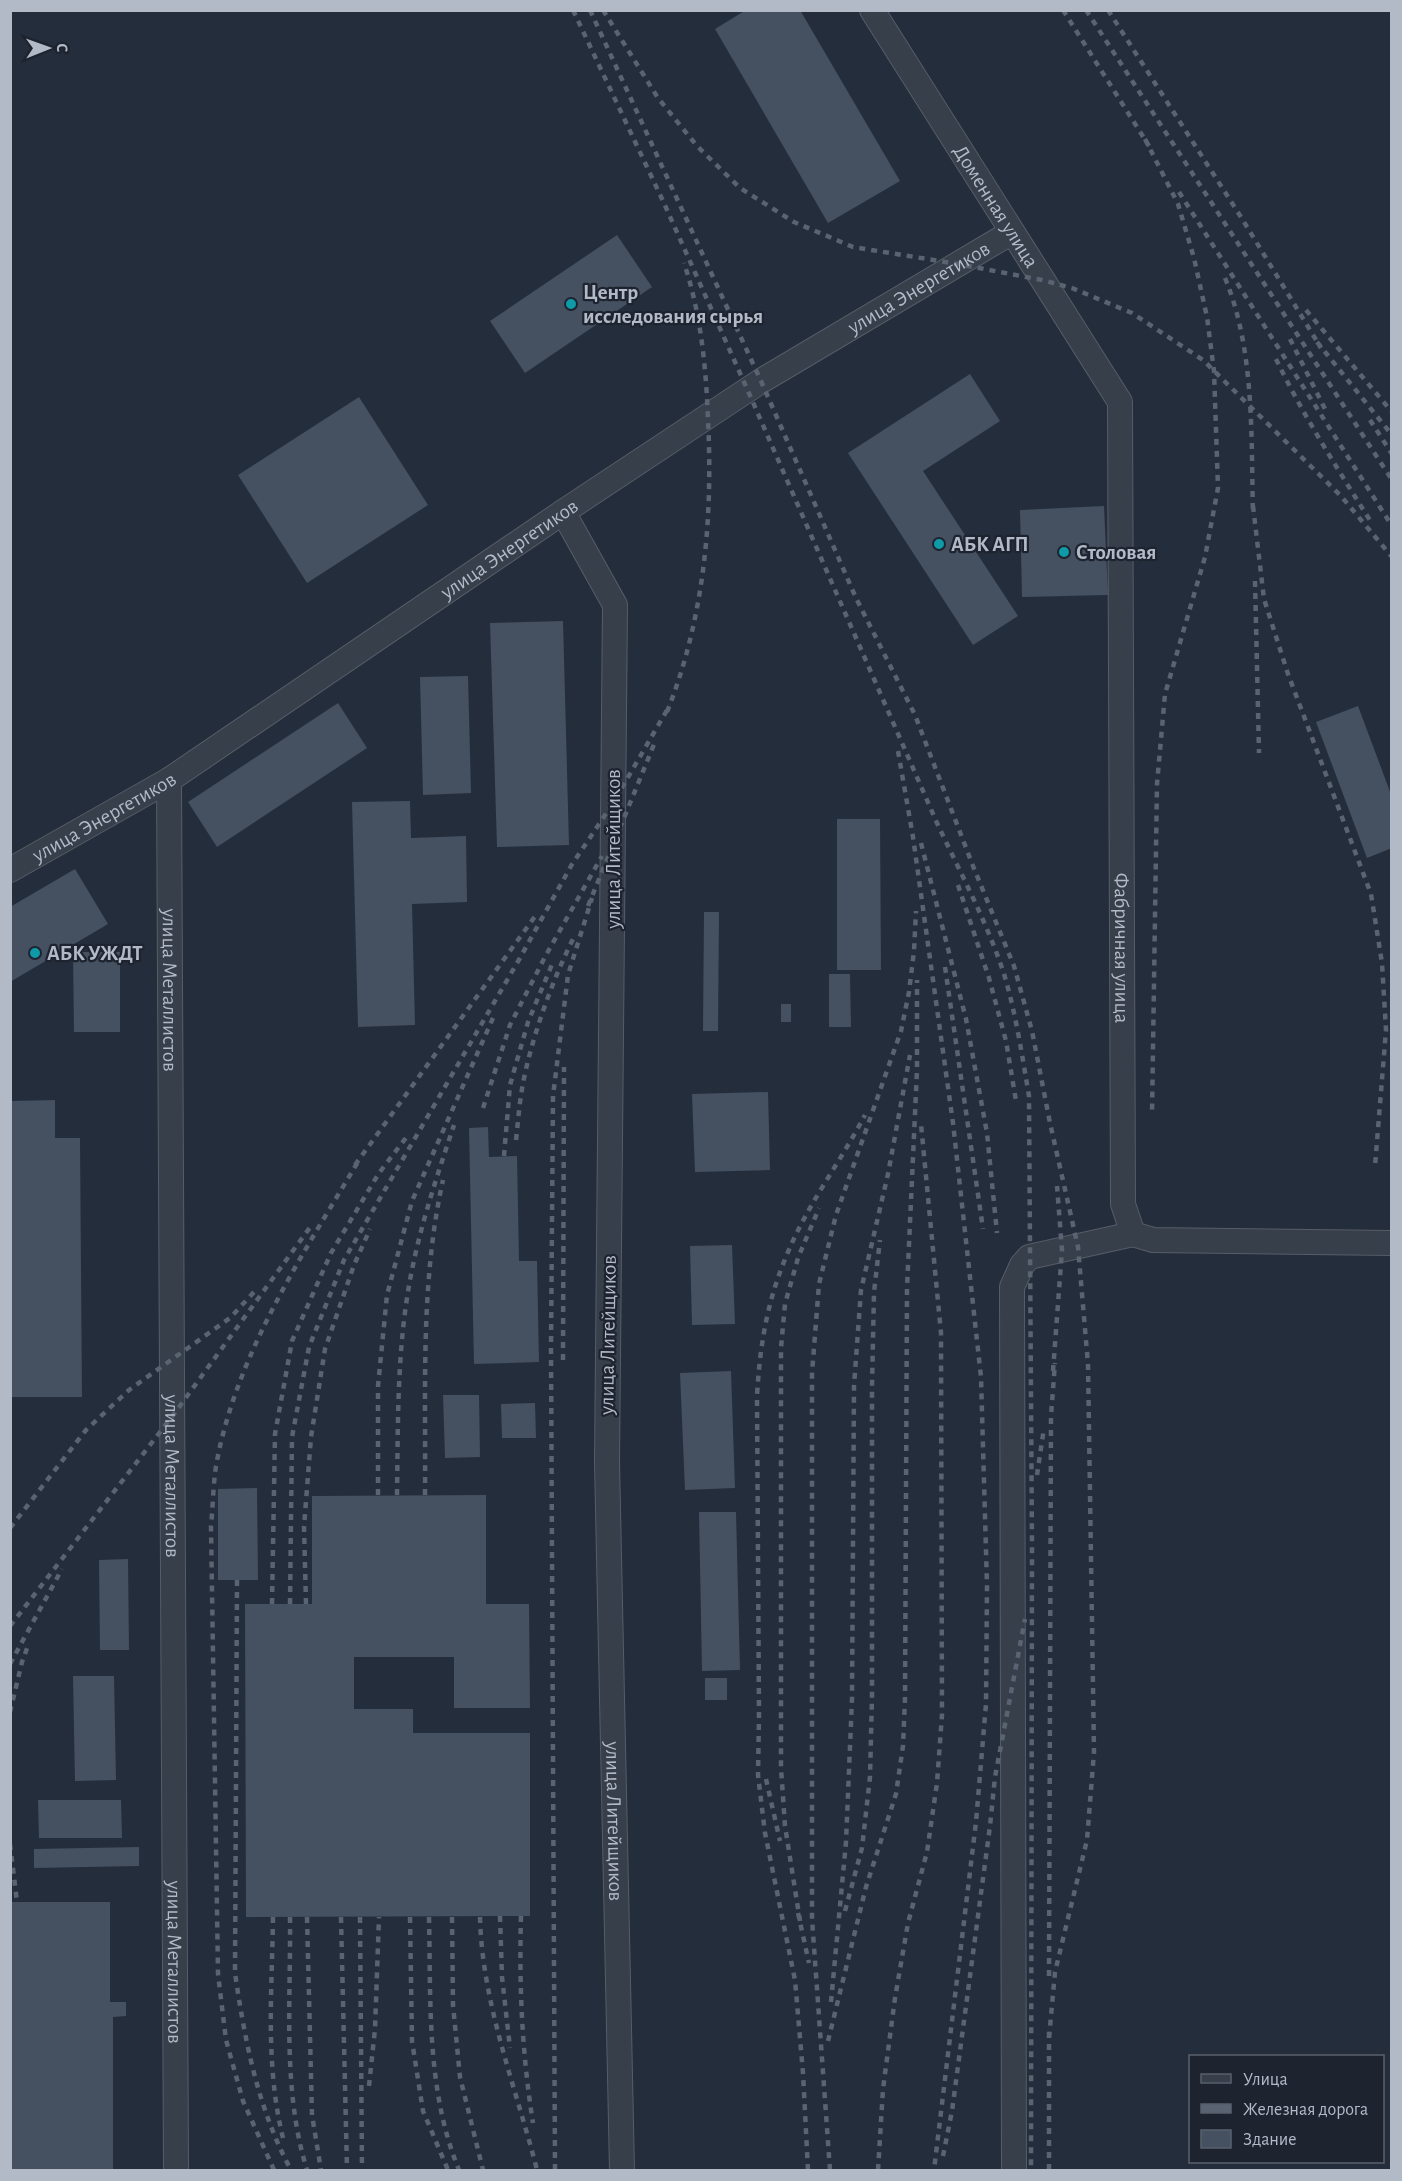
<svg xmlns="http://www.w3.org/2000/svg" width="1402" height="2181" font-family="'Alegreya Sans',sans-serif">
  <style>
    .building { fill: #455060 }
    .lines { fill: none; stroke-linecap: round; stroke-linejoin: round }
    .minor-casing { stroke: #565d69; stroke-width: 26 }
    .minor { stroke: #373f4b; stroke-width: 24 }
    .rail { stroke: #5a6372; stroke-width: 4.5; stroke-dasharray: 6 6; stroke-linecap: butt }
    .culture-dot { fill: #0f9aa8; stroke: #1d2430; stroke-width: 2 }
    .labels { text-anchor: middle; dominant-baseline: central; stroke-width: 4.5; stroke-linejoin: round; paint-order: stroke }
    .street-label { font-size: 21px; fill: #b3bac7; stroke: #1d2430 }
    .poi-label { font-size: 21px; font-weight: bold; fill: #b3bac7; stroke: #1d2430; text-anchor: start }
  </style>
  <rect width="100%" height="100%" fill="#242d3b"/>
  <!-- building -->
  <g class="building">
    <path d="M746 10H800L900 181 828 223 715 29Z"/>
    <path d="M617 235 652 287 525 373 490 321Z"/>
    <path d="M970 374 1000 421 923 471 1018 616 973 645 848 453Z"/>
    <path d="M359 397 428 505 307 583 238 475Z"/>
    <path d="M1104 506 1108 595 1022 597 1020 510Z"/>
    <path d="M563 621 569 845 497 847 490 623Z"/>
    <path d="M468 676 471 793 423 795 420 677Z"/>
    <path d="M338 703 367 748 217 847 188 802Z"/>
    <path d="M1358 706 1392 797V848L1367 858 1316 722Z"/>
    <path d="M410 801 411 838 466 836 467 902 412 904 415 1025 358 1027 352 802Z"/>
    <path d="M837 819H880L881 970H837Z"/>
    <path d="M75 869 108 924 10 982V907Z"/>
    <path d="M704 912H719L718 1031H703Z"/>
    <path d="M73 952H120V1032H74Z"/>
    <path d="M829 974H850L851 1027H829Z"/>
    <rect x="781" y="1004" width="10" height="18"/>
    <path d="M768 1092 770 1170 695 1172 692 1094Z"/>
    <path d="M55 1100V1138H80L82 1397H10V1101Z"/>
    <path d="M488 1127 489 1157 517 1156 519 1261H537L539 1362 474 1364 469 1128Z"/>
    <path d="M732 1245 735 1324 692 1325 690 1246Z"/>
    <path d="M731 1371 735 1488 685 1490 680 1373Z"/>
    <path d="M443 1395H479L480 1457 445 1458Z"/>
    <path d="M535 1403 536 1438H502L501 1404Z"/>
    <path d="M257 1488 258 1580H218V1489Z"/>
    <path d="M486 1495V1604H529L530 1708H454V1657H354V1709H413V1733H530V1916L246 1917 245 1604H312V1496Z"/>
    <path d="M699 1512H736L740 1670 702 1671Z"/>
    <path d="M128 1559 129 1650H100L99 1560Z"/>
    <path d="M73 1676H114L116 1780 75 1781Z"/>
    <rect x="705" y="1678" width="22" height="22"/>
    <path d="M38 1800H121L122 1838H39Z"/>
    <path d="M139 1847V1866L34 1868V1849Z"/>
    <path d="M10 1902H110V2002H126V2016L113 2017V2170H10Z"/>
  </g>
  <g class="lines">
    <!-- minor casing -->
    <g class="minor-casing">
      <g id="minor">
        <path id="s1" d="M872 10 1120 402 1123 1204 1133 1234 1153 1240 1392 1243"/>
        <path id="s2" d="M563 512 615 605 607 1462 622 2170"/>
        <path id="s3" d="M169 780 176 2170"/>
        <path id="s4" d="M10 870 169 780 563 512 761 381 1012 232"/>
        <path d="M1014 2170 1012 1287 1022 1265 1029 1257 1133 1234"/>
      </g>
    </g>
    <!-- minor -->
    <use href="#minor" class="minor"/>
    <!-- rail -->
    <g class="rail">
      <path d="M573 10 663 201 748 391 937 823C960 872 987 922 1004 974 1016 1014 1022 1055 1029 1096L1032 1545 1031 2170"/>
      <path d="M590 10 761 381 856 598 915 715 973 866 1014 966 1032 1031 1050 1123 1078 1247 1088 1364 1094 1752 1087 1840 1055 1972 1049 2038"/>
      <path d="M603 10 658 98 697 146 740 188 794 222 853 247 958 264 1042 280 1072 288 1132 313 1203 360 1341 496 1392 557"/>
      <path d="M1063 10 1149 146"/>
      <path d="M1086 10 1392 480"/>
      <path d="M1108 10 1241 217 1321 348"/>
      <path d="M1145 139 1178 204 1194 258 1207 317 1214 371 1218 488 1205 557 1165 694 1157 784 1152 1115"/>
      <path d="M1179 192 1392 526"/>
      <path d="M1225 278C1255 350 1251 438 1253 515"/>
      <path d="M1306 310 1392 412"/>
      <path d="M1290 339 1325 409"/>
      <path d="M1317 342 1392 435"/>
      <path d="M1276 359C1303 415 1337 468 1371 522"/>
      <path d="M1370 420 1392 454"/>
      <path d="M1253 506 1264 599 1288 674 1371 894 1382 963 1386 1030 1375 1166"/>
      <path d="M1255 581 1259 753"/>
      <path d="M667 712C704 619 713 519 708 420 706 367 701 314 684 263"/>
      <path d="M898 751 913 837 953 1123 981 1377 987 1586 986 1704 976 1822 934 2170"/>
      <path d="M921 843 966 1019 987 1133 997 1233"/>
      <path d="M958 885 989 978 1006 1041 1016 1101"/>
      <path d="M588 906 655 742"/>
      <path d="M945 967 983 1229"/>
      <path d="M483 1108 510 1025 546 955 602 856"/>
      <path d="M516 1140C518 1123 519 1106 522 1089 530 1042 552 981 573 939"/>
      <path d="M504 1156 510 1085 528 1022 553 962"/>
      <path d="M355 1165 536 915"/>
      <path d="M563 1360 564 1067"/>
      <path d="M1053 1371 1062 1250 1057 1186"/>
      <path d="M1037 1475 1044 1428"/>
      <path d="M378 1495V1386L387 1295 412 1201 493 1018"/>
      <path d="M397 1495C398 1430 397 1363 407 1298 416 1238 435 1182 454 1125"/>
      <path d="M425 1495C426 1391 420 1283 443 1180"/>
      <path d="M10 1528 86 1430 129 1390 230 1318 254 1292"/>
      <path d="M237 1580 235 1973C245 2042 258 2109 291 2170"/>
      <path d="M272 1604 275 1434 292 1341 331 1253 379 1173 409 1134"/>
      <path d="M290 1604 292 1437 309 1347 344 1260 520 958 571 866 613 803 670 705"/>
      <path d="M306 1604 304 1527 311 1437 325 1349 354 1265 370 1229"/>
      <path d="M10 1626 174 1414 311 1226"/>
      <path d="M10 1664 62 1569"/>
      <path d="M10 1712 22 1662 29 1643"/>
      <path d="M766 1779 780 1841"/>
      <path d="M10 1844 17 1902"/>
      <path d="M845 1911 862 1848 870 1777 872 1697V1387L874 1292 880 1240"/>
      <path d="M798 1913 809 1963"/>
      <path d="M500 1916 502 1977 510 2048"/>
      <path d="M521 1916C519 1986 522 2054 533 2123"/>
      <path d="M273 1917C272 1992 265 2065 283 2138"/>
      <path d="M290 1917C291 2001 282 2090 307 2170"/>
      <path d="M307 1917 312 2115 321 2170"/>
      <path d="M341 1917 347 2170"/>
      <path d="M360 1917 362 2170"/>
      <path d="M410 1917 412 2041 423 2111 448 2170"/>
      <path d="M429 1917C431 2002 426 2090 459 2170"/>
      <path d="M452 1917 453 2005 460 2077 483 2170"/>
      <path d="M480 1917C482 2004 516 2087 537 2170"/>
      <path d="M800 1921 785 1826 781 1768V1348L785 1304 798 1258 819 1208"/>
      <path d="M1049 1976 1051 1416 1055 1363"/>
      <path d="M831 2002 846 1842 852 1699 854 1386 861 1290 888 1174 910 1055"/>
      <path d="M828 2041 866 1887 896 1794 903 1746 905 1698 907 1288 917 1070V980"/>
      <path d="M369 2086 375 2029 379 1917"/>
      <path d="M943 2156 952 2111 990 1826 995 1777 1025 1619"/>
      <path d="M274 2170 243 2101 226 2040 218 1974 211 1526C213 1506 213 1486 216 1466 236 1354 302 1256 359 1160"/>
      <path d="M555 2170 551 1348 553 1096 568 975 592 898"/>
      <path d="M808 2170 803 2073 795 1980 765 1833 758 1775 759 1716 757 1396C760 1344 767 1301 788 1252 808 1204 841 1161 865 1115"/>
      <path d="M830 2170 812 1919V1373L819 1284 836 1215 901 1031 909 992 914 951 916 911"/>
      <path d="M878 2170 883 2089 895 1998 908 1923 927 1852 937 1783 942 1715 941 1333 921 1124"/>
      <path d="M1049 2170V2030"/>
    </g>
  </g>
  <!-- markers -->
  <g class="culture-dot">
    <circle cx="571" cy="304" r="6"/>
    <circle cx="939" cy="544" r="6"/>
    <circle cx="1064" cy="552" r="6"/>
    <circle cx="35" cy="953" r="6"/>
  </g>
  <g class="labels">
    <!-- street labels -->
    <g class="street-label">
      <text stroke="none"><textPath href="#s1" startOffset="232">Доменная улица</textPath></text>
      <text stroke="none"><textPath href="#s4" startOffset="1080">улица Энергетиков</textPath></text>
      <text stroke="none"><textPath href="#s4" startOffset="594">улица Энергетиков</textPath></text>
      <text stroke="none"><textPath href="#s4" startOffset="108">улица Энергетиков</textPath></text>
      <text transform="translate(613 849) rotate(-90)">улица Литейщиков</text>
      <text stroke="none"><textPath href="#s1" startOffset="1010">Фабричная улица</textPath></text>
      <text stroke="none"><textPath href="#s3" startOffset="210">улица Металлистов</textPath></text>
      <text transform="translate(608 1335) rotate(-89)">улица Литейщиков</text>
      <text stroke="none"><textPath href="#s3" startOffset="696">улица Металлистов</textPath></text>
      <text stroke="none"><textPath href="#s2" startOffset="1323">улица Литейщиков</textPath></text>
      <text stroke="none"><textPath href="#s3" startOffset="1182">улица Металлистов</textPath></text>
    </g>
    <!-- poi labels -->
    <g class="poi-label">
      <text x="583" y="292">Центр<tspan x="583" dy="24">исследования сырья</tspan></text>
      <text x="951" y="544">АБК АГП</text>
      <text x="1076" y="552">Столовая</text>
      <text x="47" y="953">АБК УЖДТ</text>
    </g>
  </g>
  <!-- border -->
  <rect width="1402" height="2181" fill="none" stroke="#b3bac7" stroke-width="24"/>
  <!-- legend -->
  <rect x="1189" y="2055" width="195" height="108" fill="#1d2430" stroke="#59606c" stroke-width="1.5"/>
  <rect x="1201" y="2074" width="30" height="9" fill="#373f4b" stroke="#59606c" stroke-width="1.5"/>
  <text x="1243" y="2085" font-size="18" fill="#b3bac7">Улица</text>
  <rect x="1201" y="2104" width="30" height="9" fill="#5a6372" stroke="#59606c" stroke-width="1.5"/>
  <text x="1243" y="2115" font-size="18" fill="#b3bac7">Железная дорога</text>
  <rect x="1201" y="2130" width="30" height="18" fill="#455060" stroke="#59606c" stroke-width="1.5"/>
  <text x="1243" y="2145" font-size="18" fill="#b3bac7">Здание</text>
  <!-- north arrow -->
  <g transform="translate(48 48) rotate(89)" stroke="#1d2430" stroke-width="4.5" paint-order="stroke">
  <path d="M0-4.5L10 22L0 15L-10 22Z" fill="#b3bac7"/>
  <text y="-9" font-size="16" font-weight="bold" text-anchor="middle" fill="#b3bac7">С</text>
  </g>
</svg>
